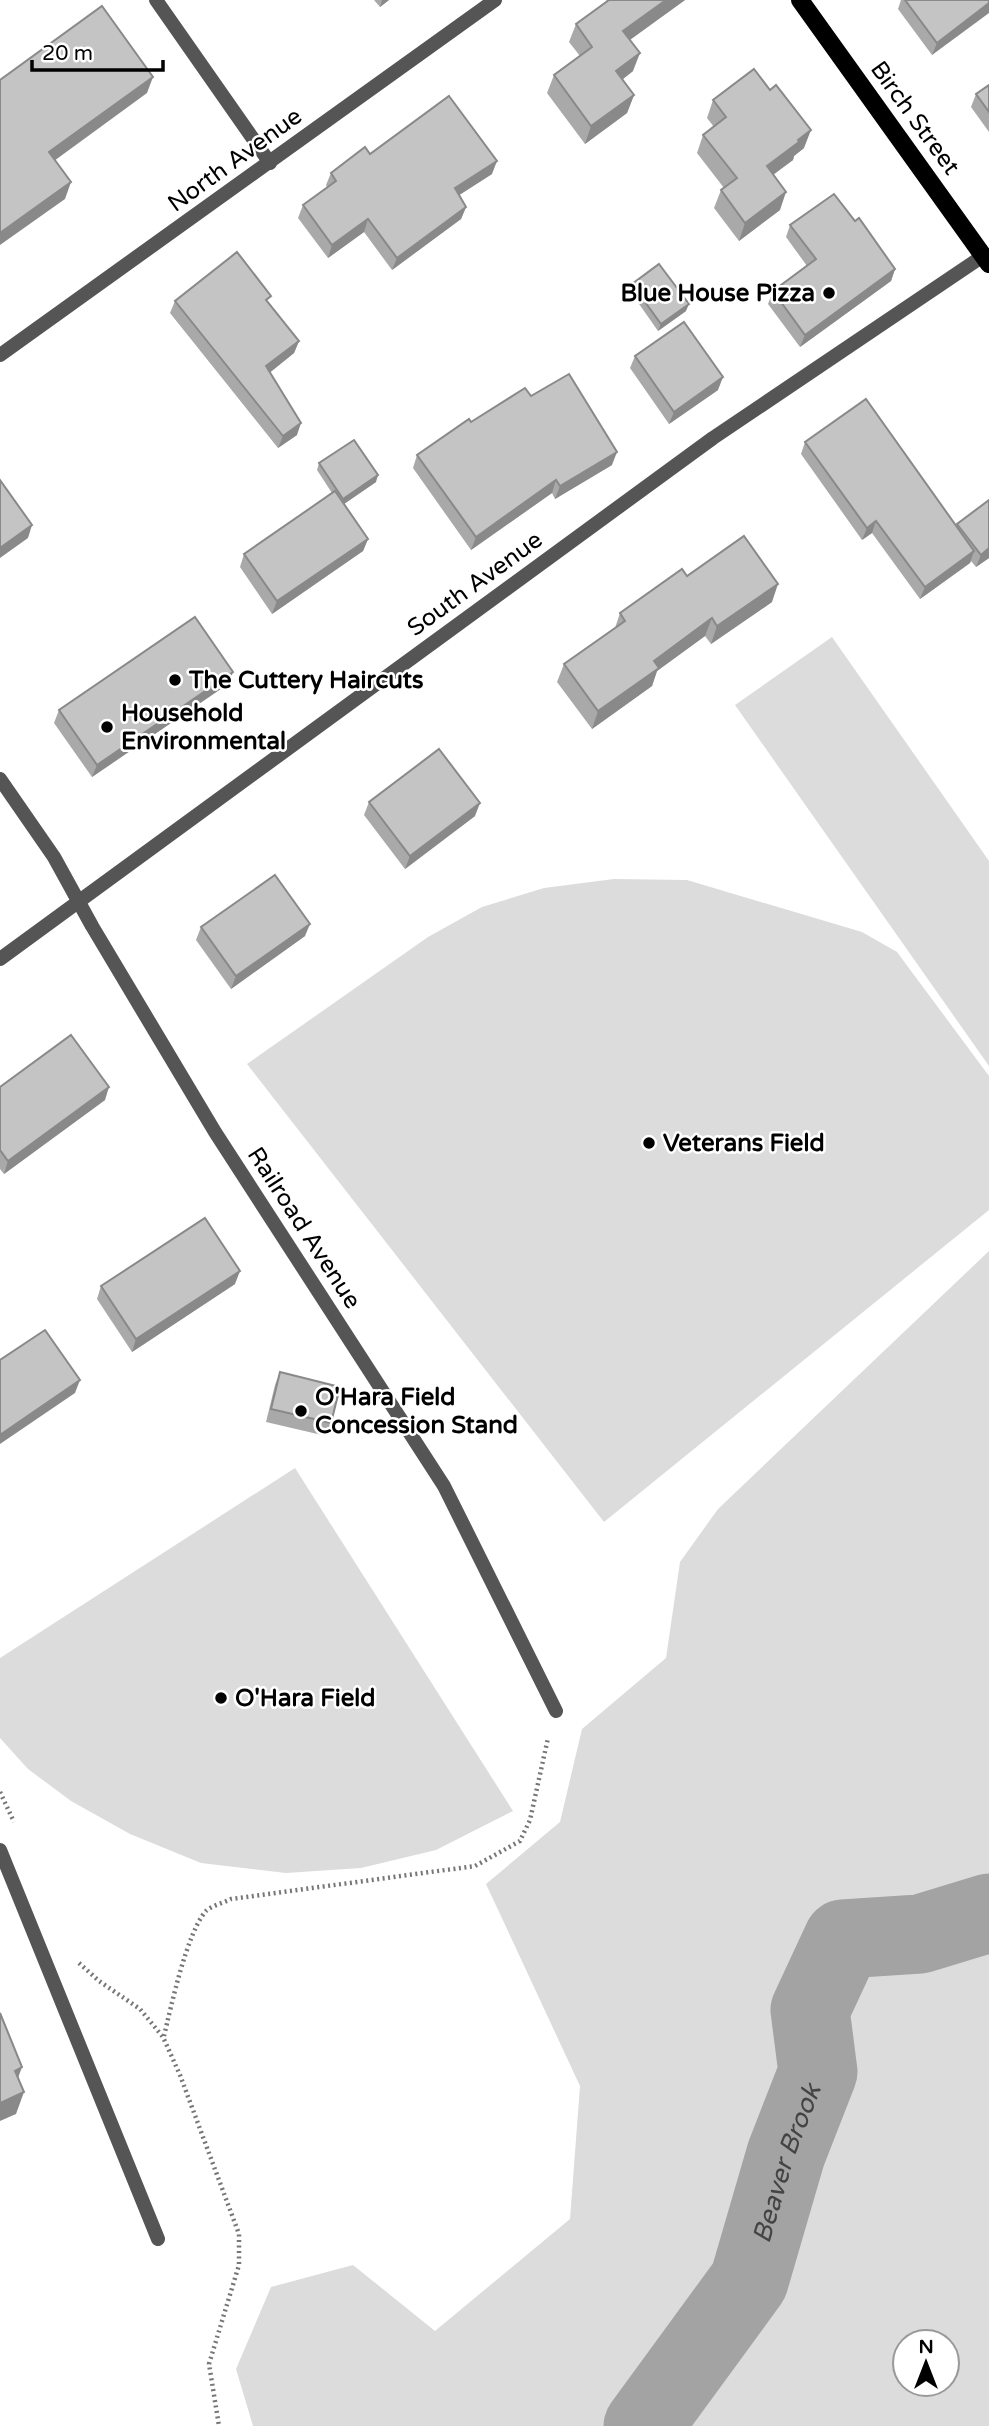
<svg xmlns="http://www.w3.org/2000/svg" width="989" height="2426" font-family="'Varela Round',sans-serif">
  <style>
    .green { fill: #dcdcdc; fill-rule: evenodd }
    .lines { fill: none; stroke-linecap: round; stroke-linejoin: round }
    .river { stroke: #a3a3a3; stroke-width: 79 }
    .path { stroke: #777; stroke-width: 4.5; stroke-dasharray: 2 3.5; stroke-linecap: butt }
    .service { stroke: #555; stroke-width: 14 }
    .minor { stroke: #555; stroke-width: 14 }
    .tertiary { stroke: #555; stroke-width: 14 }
    .primary { stroke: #000; stroke-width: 18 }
    .wall { fill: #a9a9a9 }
    .shaded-wall { fill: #898989 }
    .building { fill: #c4c4c4; stroke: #898989; stroke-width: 2 }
    .poi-dot { fill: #000; stroke: #fff; stroke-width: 2.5 }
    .labels { text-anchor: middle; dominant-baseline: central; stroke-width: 5; stroke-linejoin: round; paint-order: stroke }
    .street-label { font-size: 24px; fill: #000; stroke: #fff }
    .poi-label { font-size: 24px; font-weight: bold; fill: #000; stroke: #fff; text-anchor: start }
    .water-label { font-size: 26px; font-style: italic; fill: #444; stroke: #fff }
  </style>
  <rect width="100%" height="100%" fill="#fff"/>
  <!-- green -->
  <g class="green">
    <path d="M832 637 989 861V1066L735 705Z"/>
    <path d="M614 879 687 880 862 932 897 952 989 1076V1210L604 1522 247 1064 428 937 482 907 544 888Z"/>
    <path d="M989 1251V2426H253L236 2369 271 2287 353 2265 435 2331 570 2219 580 2086 486 1884 560 1822 582 1729 666 1658 680 1562 718 1509ZM905 2342H947V2384H905Z"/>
    <path d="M295 1468 513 1811 436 1850 361 1868 286 1873 201 1863 130 1834 71 1801 28 1769 0 1738V1658Z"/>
  </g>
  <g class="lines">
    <!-- river -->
    <path class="river" id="s1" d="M643 2426 749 2281 786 2154 818 2072 810 2010 843 1939 920 1934 989 1913"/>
    <!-- path -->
    <g class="path">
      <path d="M0 1792 14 1822"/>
      <path d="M79 1963 99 1981 140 2009 163 2037 180 2075 239 2234V2265L209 2364 219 2426"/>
      <path d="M164 2036C171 2007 187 1932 206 1911 211 1906 223 1903 231 1899L475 1866 520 1841 530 1820 548 1738"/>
    </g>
    <!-- service -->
    <path class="service" d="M0 1850 158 2239"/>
    <!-- minor -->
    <g class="minor">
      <path d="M156 0 270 163"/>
      <path d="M0 355 495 0"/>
      <path d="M0 779 54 857 92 926 215 1132 444 1486 556 1711"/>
    </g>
    <!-- tertiary -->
    <path class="tertiary" d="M0 959 713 438 983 256"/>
    <!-- primary -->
    <path class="primary" d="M800 0 989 264"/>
  </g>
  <!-- wall -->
  <g class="wall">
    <path d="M374 0H389L380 7Z"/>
    <path d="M606 0H685L630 40 633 71 623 79 634 95 627 113 585 144 547 93 554 75 580 56 569 42 576 24 607 1Z"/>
    <path d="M901 0H989L932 55 898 9Z"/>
    <path d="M989 85V132L971 107 976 94Z"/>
    <path d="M713 100 804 148 794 156 793 160 773 174 780 210 739 241 714 208 721 190 724 188 697 153 703 135 714 127 707 118Z"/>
    <path d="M370 154 492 174 459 195 466 207 461 219 392 270 364 232 328 258 298 218 303 205 327 187 326 185 331 173Z"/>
    <path d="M855 221 895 269 891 281 800 347 768 304 773 291 807 266 786 237 790 225Z"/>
    <path d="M632 284 686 311 658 331 630 291Z"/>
    <path d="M175 301 269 303 299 341 294 353 270 372 297 435 278 448 170 313Z"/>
    <path d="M635 356 718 390 669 424 630 368Z"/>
    <path d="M531 396 612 465 555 499 552 493 471 550 413 468 417 455 471 422Z"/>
    <path d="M805 442 957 526V524L989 558 976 567 971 561 970 563 920 599 872 533 862 540 801 454Z"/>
    <path d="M319 463 376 482 344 504 368 539 363 551 272 614 240 567 244 554 332 493 317 470Z"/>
    <path d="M687 576 772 602 711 644 705 636 657 671 652 686 592 729 557 682 564 664 615 628 620 613Z"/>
    <path d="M233 672 228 684 92 777 54 723 59 710Z"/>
    <path d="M369 802 475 816 405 869 364 815Z"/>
    <path d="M201 927 305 936 231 989 196 940Z"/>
    <path d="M0 1087 105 1100 4 1174 0 1169Z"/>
    <path d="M235 1284 132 1352 97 1299 101 1286Z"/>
    <path d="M280 1372 331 1423 326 1436 266 1422 275 1385Z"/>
  </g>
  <!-- shaded-wall -->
  <g class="shaded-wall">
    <path d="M382 0H389L380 7Z"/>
    <path d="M666 0H685L617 49 623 31Z"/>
    <path d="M989 3V13L932 55 937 43Z"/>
    <path d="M640 53 633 71 610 89 616 71Z"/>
    <path d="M153 77 147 93 43 169 49 152Z"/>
    <path d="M634 95 627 113 585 144 591 126Z"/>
    <path d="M811 130 804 148 794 156 793 160 761 184 767 166Z"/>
    <path d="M497 161 492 174 450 201 455 188Z"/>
    <path d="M71 182 65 199 0 245V233Z"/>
    <path d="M786 192 780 210 739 241 745 223Z"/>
    <path d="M466 207 461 219 392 270 397 258Z"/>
    <path d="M368 219 364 232 328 258 332 245Z"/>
    <path d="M895 269 891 281 800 347 805 335Z"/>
    <path d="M689 304 686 311 658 331 661 324Z"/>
    <path d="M299 341 294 353 262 379 266 366Z"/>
    <path d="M723 377 718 390 669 424 674 412Z"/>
    <path d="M301 423 297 435 278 448 283 436Z"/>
    <path d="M617 452 612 465 555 499 560 486Z"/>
    <path d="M378 475 376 482 341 506 343 499Z"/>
    <path d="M556 480 552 493 471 550 476 537Z"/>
    <path d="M876 521 872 533 862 540 867 528Z"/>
    <path d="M32 525 28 538 0 558V548Z"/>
    <path d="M368 539 363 551 272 614 277 601Z"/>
    <path d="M989 548V558L976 567 981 555Z"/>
    <path d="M974 551 970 563 920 599 925 587Z"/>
    <path d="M778 584 772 602 711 644 717 626Z"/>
    <path d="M712 618 705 636 657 671 652 686 592 729 598 711 654 661Z"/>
    <path d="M233 672 228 684 92 777 97 765Z"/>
    <path d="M480 803 475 816 405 869 410 856Z"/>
    <path d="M310 924 305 936 231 989 236 976Z"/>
    <path d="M109 1087 105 1100 4 1174 8 1161Z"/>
    <path d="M240 1271 235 1284 132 1352 136 1339Z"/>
    <path d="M80 1380 75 1393 0 1444V1435Z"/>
    <path d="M22 2067 14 2089 15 2071Z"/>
    <path d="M24 2092 16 2114 0 2121V2103Z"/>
  </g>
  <!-- building -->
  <g class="building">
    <path d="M609 0H666L623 31 640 53 616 71 634 95 591 126 554 75 592 47 576 24Z"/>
    <path d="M905 0H989V3L937 43Z"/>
    <path d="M102 6 153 77 49 152 71 182 0 233V80Z"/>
    <path d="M754 69 770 90 776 85 811 130 798 140 799 142 767 166 786 192 745 223 721 190 737 178 703 135 726 117 713 100Z"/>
    <path d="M989 85V112L976 94Z"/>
    <path d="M449 96 497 161 455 188 466 207 397 258 368 219 332 245 303 205 336 181 331 173 365 147 370 154Z"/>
    <path d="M834 194 855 221 859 218 895 269 805 335 773 291 816 259 790 225Z"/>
    <path d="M237 252 271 296 266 300 299 341 266 366 301 423 283 436 175 301Z"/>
    <path d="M659 264 689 304 661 324 632 284Z"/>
    <path d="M684 322 723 377 674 412 635 356Z"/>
    <path d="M569 374 617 452 560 486 556 480 476 537 417 455 469 419 471 422 525 388 531 396Z"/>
    <path d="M866 399 974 551 925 587 876 521 867 528 805 442Z"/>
    <path d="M354 440 378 475 343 499 319 463Z"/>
    <path d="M0 480 32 525 0 548Z"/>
    <path d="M335 491 368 539 277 601 244 554Z"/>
    <path d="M989 500V548L981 555 957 524Z"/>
    <path d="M744 536 778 584 717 626 712 618 654 661 659 668 598 711 564 664 625 621 620 613 682 569 687 576Z"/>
    <path d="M195 617 233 672 97 765 59 710Z"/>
    <path d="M439 749 480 803 410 856 369 802Z"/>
    <path d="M275 875 310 924 236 976 201 927Z"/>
    <path d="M71 1035 109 1087 8 1161 0 1150V1087Z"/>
    <path d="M205 1218 240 1271 136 1339 101 1286Z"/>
    <path d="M45 1330 80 1380 0 1435V1360Z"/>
    <path d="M280 1372 340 1387 331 1423 271 1409Z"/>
    <path d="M0 2013 22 2067 15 2071 24 2092 0 2103Z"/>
  </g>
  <!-- markers -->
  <g class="poi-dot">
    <circle cx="829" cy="293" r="7"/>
    <circle cx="175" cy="680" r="7"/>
    <circle cx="107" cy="727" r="7"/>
    <circle cx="649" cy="1143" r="7"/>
    <circle cx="301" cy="1411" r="7"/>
    <circle cx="221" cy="1698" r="7"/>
  </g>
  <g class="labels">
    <!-- street labels -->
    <g class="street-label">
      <text transform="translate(915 118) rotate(54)">Birch Street</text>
      <text transform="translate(235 160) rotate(-36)">North Avenue</text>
      <text transform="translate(475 584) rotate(-36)">South Avenue</text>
      <text transform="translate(304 1228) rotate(57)">Railroad Avenue</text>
    </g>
    <!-- poi labels -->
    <g class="poi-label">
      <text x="815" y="293" text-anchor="end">Blue House Pizza</text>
      <text x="189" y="680">The Cuttery Haircuts</text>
      <text x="121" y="713">Household<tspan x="121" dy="28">Environmental</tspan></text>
      <text x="663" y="1143">Veterans Field</text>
      <text x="315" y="1397">O'Hara Field<tspan x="315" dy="28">Concession Stand</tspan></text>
      <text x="235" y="1698">O'Hara Field</text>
    </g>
    <!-- water labels -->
    <g class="water-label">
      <text stroke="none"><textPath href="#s1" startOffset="303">Beaver Brook</textPath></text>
    </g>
  </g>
  <!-- north arrow -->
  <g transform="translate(926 2363)"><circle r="33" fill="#ffffff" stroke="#999999" stroke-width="2"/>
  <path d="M0-5L12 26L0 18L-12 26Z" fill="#000000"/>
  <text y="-10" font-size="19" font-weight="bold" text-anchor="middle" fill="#000000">N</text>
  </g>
  <!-- scale -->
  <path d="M32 60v10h131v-10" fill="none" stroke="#000000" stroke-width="3.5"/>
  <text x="42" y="60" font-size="21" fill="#000000" stroke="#ffffff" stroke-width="5" paint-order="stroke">20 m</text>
</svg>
